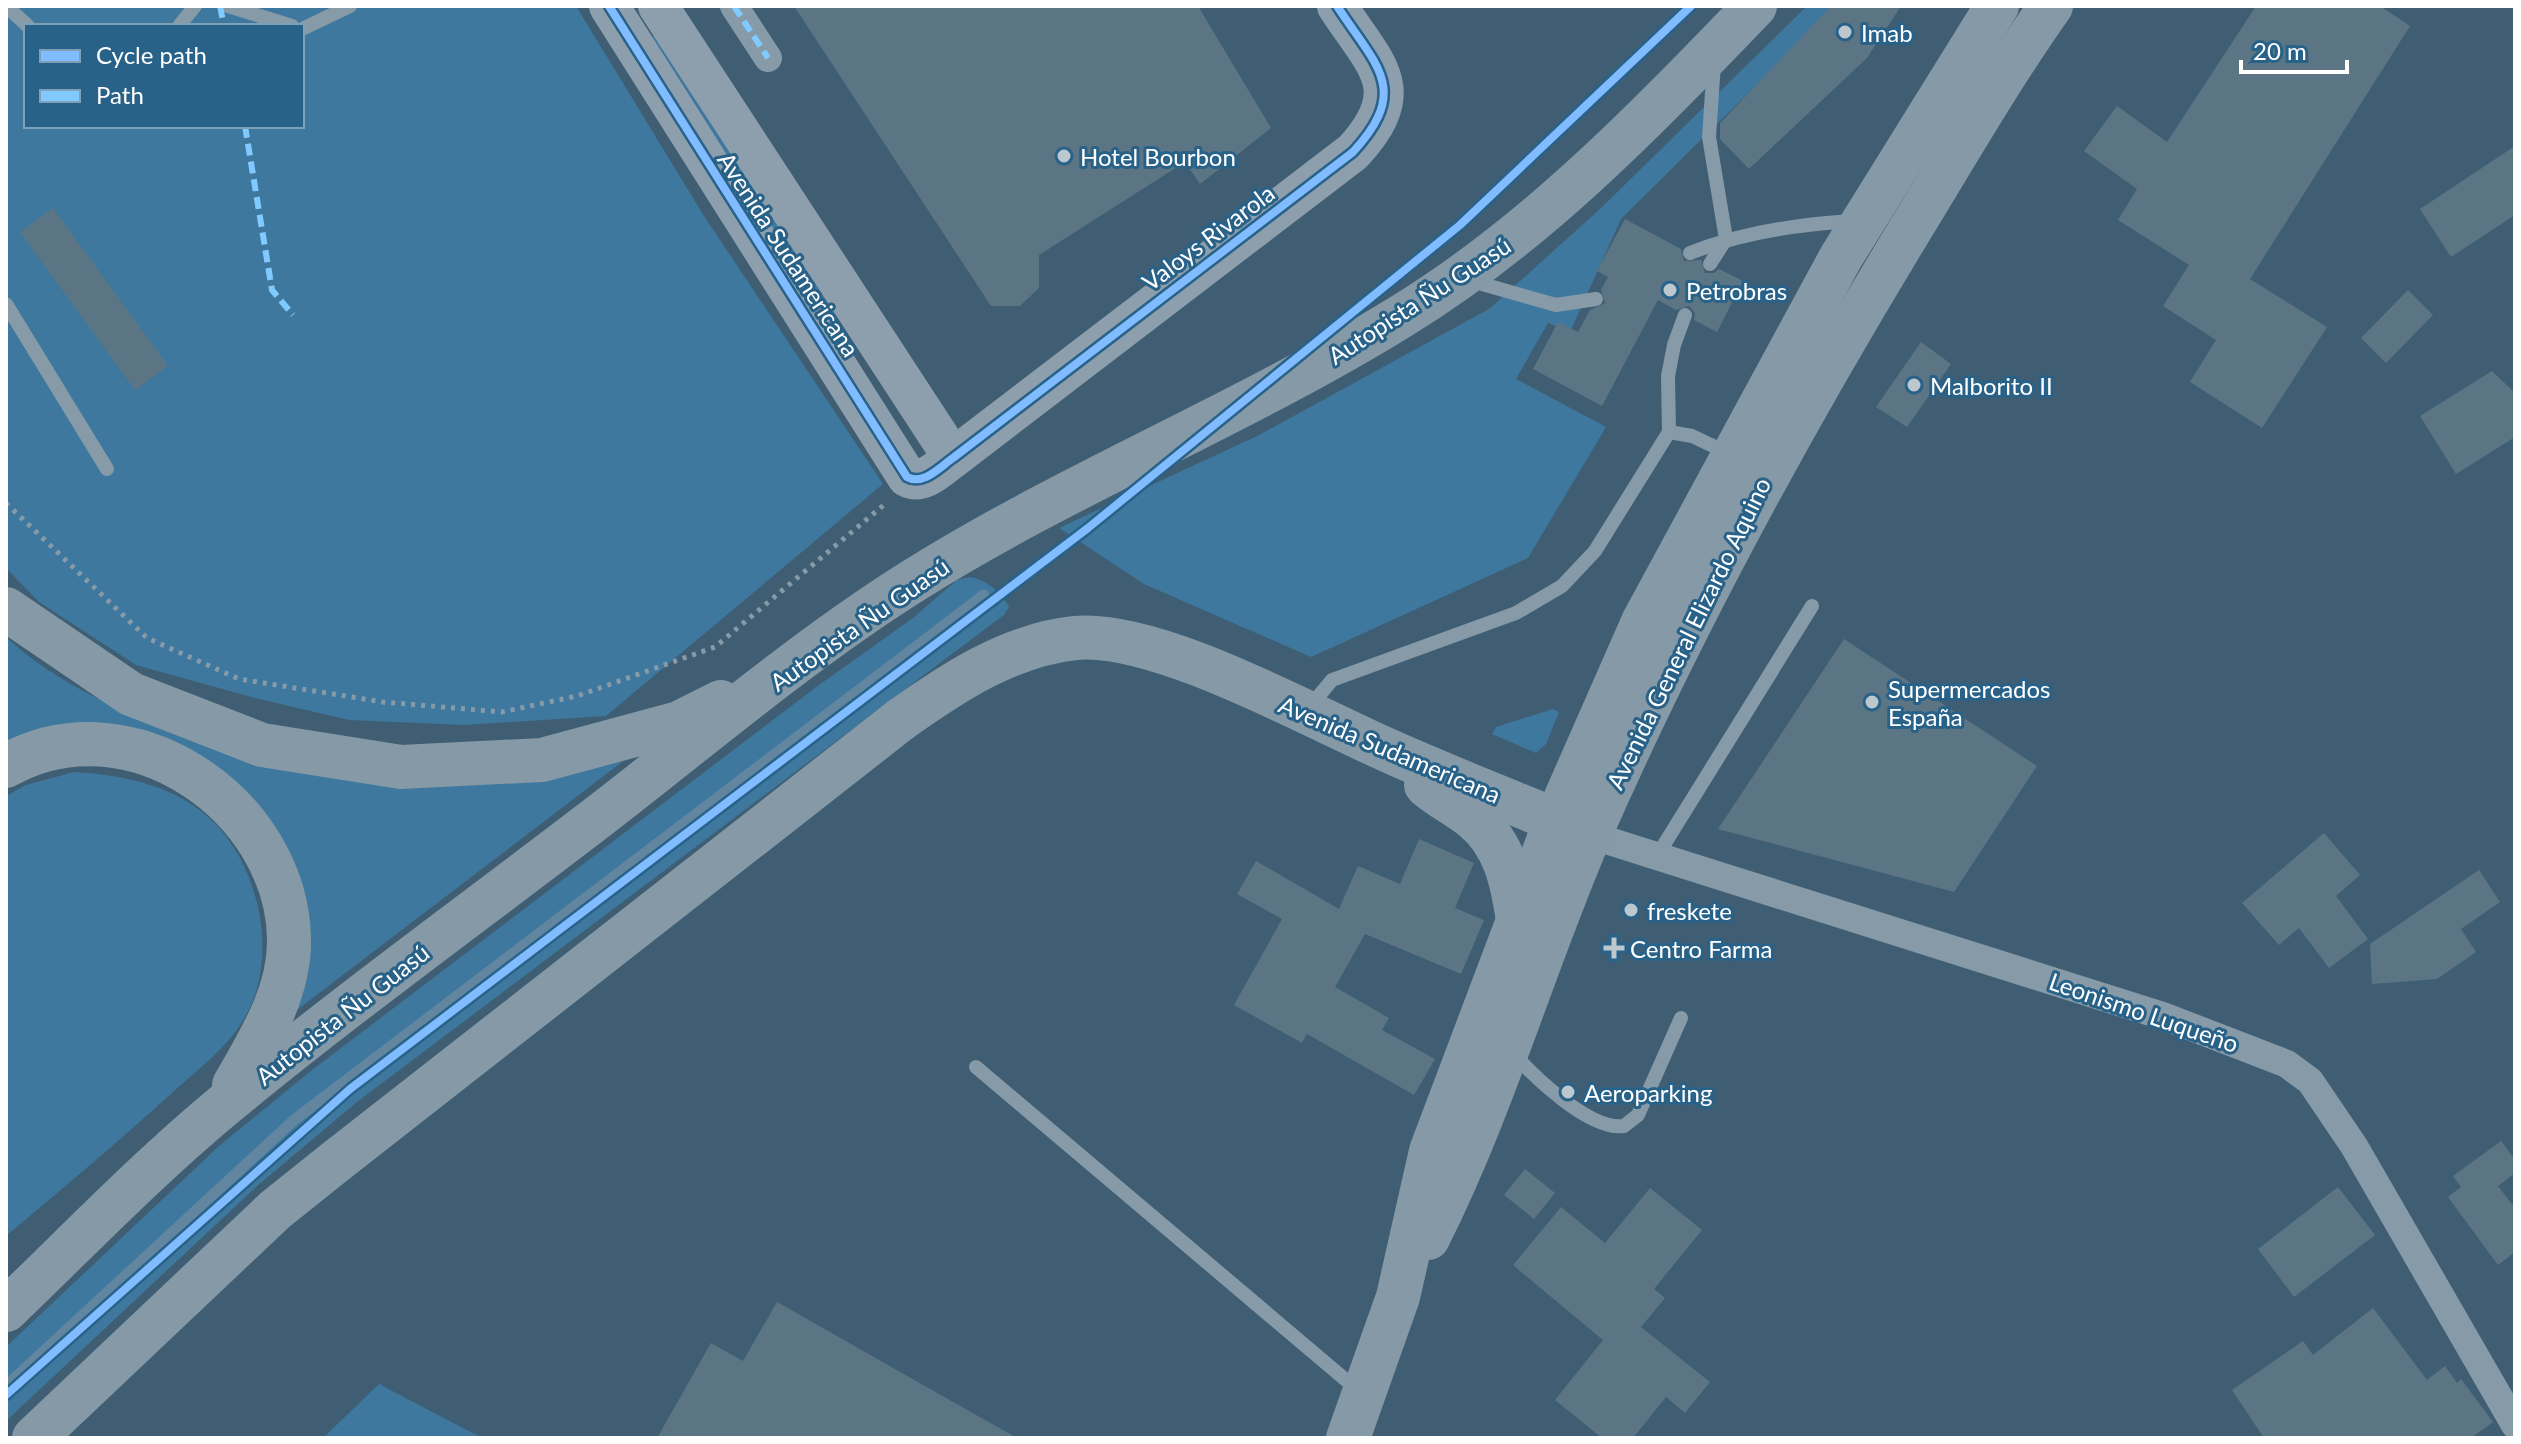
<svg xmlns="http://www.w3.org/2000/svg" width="2521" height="1444" font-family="Lato,sans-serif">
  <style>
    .green { fill: #3e789e; fill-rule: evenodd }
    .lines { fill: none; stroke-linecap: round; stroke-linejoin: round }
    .stream { stroke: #6286a0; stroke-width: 11 }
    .building { fill: #5c7585 }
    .path { stroke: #869aa8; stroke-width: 5; stroke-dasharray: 4 6; stroke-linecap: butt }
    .lane { stroke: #869aa8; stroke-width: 14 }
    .street { stroke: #869aa8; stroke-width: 28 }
    .secondary { stroke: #8d9fac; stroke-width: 40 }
    .primary { stroke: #8599a6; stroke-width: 44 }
    .highway { stroke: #859aa6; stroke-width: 44 }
    .quiet { stroke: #80caff; stroke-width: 6; stroke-dasharray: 12 6; stroke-linecap: butt }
    .cycleway-casing { stroke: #296289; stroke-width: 13 }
    .cycleway { stroke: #80bcff; stroke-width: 8 }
    .poi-dot { fill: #bcc7ce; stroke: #296289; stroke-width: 3 }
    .labels { text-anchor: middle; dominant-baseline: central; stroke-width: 6; stroke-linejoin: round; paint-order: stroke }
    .poi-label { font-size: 24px; fill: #fff; stroke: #296289; text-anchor: start }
    .street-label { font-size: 24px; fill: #fff; stroke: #296289 }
  </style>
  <rect width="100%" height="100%" fill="#3f5e73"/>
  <!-- green -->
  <g class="green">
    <path d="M6 6H576L704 216 883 484 606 716 464 725 349 720 255 698 136 665 39 602 6 568ZM26 26H302V126H26Z"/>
    <path d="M1807 6H1836L1621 219 1570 332 1548 323 1516 379 1606 427 1528 558 1311 657 1144 584 1059 528 1257 436 1489 309 1600 209Z"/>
    <path d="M655 36 838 316 836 321 832 322 650 37Z"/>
    <path d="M970 577C987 580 1001 592 1009 607L1005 614 357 1102 257 1186 6 1421V1347L219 1146 312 1070 819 685 913 618 957 580Z"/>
    <path d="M6 637C56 684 125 712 187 739L622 762 293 1013 305 935 187 749 121 726 92 723 6 745Z"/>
    <path d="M1553 709 1559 712 1546 744 1536 753 1492 734 1496 727Z"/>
    <path d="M74 772C140 776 205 793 239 856 265 904 273 970 244 1019 227 1048 196 1071 172 1093 118 1142 62 1189 6 1236V796L26 785Z"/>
    <path d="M379 1384 482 1438H323Z"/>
  </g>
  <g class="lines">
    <!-- stream -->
    <path class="stream" d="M6 1386 294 1120 984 595"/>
  </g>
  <!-- building -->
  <g class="building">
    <path d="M794 6H1198L1271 128 1200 184 1185 162 1039 255V288L1020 306H991Z"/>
    <path d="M1831 6H1901L1867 58 1749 169 1720 139V123Z"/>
    <path d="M2256 6H2380L2410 26 2250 279 2327 327 2262 428 2190 382 2216 340 2163 306 2189 265 2118 220 2137 189 2084 151 2117 106 2167 142Z"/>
    <path d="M2515 146V215L2451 257 2420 209Z"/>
    <path d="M53 208 168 366 135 390 20 232Z"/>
    <path d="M1625 219 1681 249 1684 261 1701 260 1705 273H1714L1719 269 1743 281 1717 332 1694 320 1695 313 1689 306 1676 310 1658 300 1602 406 1533 369 1558 322 1578 332 1590 310 1605 303 1601 290 1608 277 1597 271Z"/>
    <path d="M2408 290 2433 315 2386 363 2361 338Z"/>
    <path d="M1921 342 1951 364 1907 427 1876 407Z"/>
    <path d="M2492 371 2515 393V437L2456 474 2420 416Z"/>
    <path d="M1844 639 2037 766 1954 892 1718 829Z"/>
    <path d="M2324 833 2360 875 2336 896 2368 939 2329 968 2299 928 2279 945 2242 903Z"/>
    <path d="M1419 839 1474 863 1455 908 1484 920 1461 974 1365 934 1335 987 1389 1018 1382 1030 1435 1059 1414 1095 1307 1034 1302 1043 1234 1005 1282 919 1237 894 1256 861 1339 909 1358 866 1400 884Z"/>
    <path d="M2479 870 2500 902 2461 929 2476 952 2437 979 2372 984 2370 944Z"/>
    <path d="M2501 1141 2515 1160V1173L2498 1186 2515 1208V1252L2498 1265 2448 1197 2461 1187 2453 1176Z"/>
    <path d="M1525 1169 1555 1193 1534 1219 1504 1195Z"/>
    <path d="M2338 1187 2375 1235 2294 1297 2258 1249Z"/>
    <path d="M1650 1188 1702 1230 1654 1289 1665 1298 1641 1327 1710 1382 1685 1413 1666 1397 1633 1438H1602L1555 1400 1603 1340 1513 1265 1561 1207 1605 1243Z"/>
    <path d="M777 1302 946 1398 1017 1438H657L711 1343 743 1361Z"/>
    <path d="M2373 1308 2427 1380 2445 1366 2457 1383 2461 1379 2493 1422 2471 1438H2264L2232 1390 2303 1341 2313 1355Z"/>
  </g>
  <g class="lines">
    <!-- path -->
    <path class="path" d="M6 503 147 638 239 679 383 702 502 712 577 696 715 647 885 504"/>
    <!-- lane -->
    <g class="lane">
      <path d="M6 6 28 26"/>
      <path d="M228 6 292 26"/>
      <path d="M179 26 195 6"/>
      <path d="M302 29 350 6"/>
      <path d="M1690 253C1743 232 1798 224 1855 221"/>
      <path d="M1710 264 1726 239 1709 137 1714 63"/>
      <path d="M1468 280 1556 305 1596 299"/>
      <path d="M6 304 107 469"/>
      <path d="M1669 432 1692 436 1728 453"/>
      <path d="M1308 709 1332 680 1516 613 1562 586 1595 551 1669 432 1668 376 1674 345 1685 315"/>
      <path d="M1657 856 1812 606"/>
      <path d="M1512 1052C1533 1076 1590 1131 1624 1126L1638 1115 1681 1018"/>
      <path d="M976 1067 1360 1392"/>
    </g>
    <!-- street -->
    <g class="street">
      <path d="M734 6 768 58"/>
      <path d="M1590 835 2163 1016 2287 1064 2310 1081 2354 1146 2515 1425"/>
    </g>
    <!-- secondary -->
    <g class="secondary">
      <path d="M609 6 907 477C923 486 940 467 953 458L1353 152C1411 89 1376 66 1337 6"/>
      <path d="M658 6 953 458"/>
    </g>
    <!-- primary -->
    <g class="primary">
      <path d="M1428 1238C1494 1107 1533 966 1591 832 1683 623 1792 424 1910 230 1956 155 2000 78 2051 6"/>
      <path d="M1348 1438 1398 1297 1431 1151 1556 820 1643 622 1841 257 1997 6"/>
    </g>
    <!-- highway -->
    <g class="highway">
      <path d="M6 609 131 694 262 745 401 767 542 760 679 723 721 702"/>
      <path d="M6 766C129 696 287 805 289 939 290 992 260 1040 234 1085"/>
      <path d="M1426 785C1441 798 1458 806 1473 818 1505 844 1512 881 1518 920"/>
      <path d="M6 1310C77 1242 147 1169 223 1106 344 1006 473 913 598 817 702 737 804 649 916 579 1071 482 1243 414 1400 317 1536 234 1645 120 1755 6"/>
      <path d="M34 1438 275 1210 335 1162 900 720C952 683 1009 645 1075 638 1156 630 1310 716 1387 750 1454 780 1523 806 1590 835"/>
    </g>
    <!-- quiet -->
    <g class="quiet">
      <path d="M220 6 224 26"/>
      <path d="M734 6 768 58"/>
      <path d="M245 126 272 290 293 315"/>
    </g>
    <!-- cycleway casing -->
    <g class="cycleway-casing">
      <g id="cycleway">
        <path d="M609 6 907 477C923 486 940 467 953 458L1353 152C1411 89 1376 66 1337 6"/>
        <path d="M6 1395 350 1089 1088 528 1460 225 1691 6"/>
      </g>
    </g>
    <!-- cycleway -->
    <use href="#cycleway" class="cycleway"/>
  </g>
  <!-- markers -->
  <g class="poi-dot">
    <circle cx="1845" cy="32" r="8"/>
    <circle cx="1064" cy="156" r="8"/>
    <circle cx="1670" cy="290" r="8"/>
    <circle cx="1914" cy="385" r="8"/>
    <circle cx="1872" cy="702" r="8"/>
    <circle cx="1631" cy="910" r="8"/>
    <path d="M1610 936h8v8h8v8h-8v8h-8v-8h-8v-8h8z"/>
    <circle cx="1568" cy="1092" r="8"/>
  </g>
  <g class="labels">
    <!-- poi labels -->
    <g class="poi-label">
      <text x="1861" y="32">Imab</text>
      <text x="1080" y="156">Hotel Bourbon</text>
      <text x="1686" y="290">Petrobras</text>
      <text x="1930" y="385">Malborito II</text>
      <text x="1888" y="688">Supermercados<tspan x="1888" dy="28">España</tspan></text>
      <text x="1647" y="910">freskete</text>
      <text x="1630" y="948">Centro Farma</text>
      <text x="1584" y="1092">Aeroparking</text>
    </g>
    <!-- street labels -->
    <g class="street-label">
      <text transform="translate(1208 237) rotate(-37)">Valoys Rivarola</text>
      <text transform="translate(789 254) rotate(57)">Avenida Sudamericana</text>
      <text transform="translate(1419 300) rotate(-33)">Autopista Ñu Guasú</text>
      <text transform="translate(859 624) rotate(-35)">Autopista Ñu Guasú</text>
      <text transform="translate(1688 633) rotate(-64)">Avenida General Elizardo Aquino</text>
      <text transform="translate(1390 749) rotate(23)">Avenida Sudamericana</text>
      <text transform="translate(2144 1012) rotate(19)">Leonismo Luqueño</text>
      <text transform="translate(342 1014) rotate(-38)">Autopista Ñu Guasú</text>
    </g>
  </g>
  <!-- border -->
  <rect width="2521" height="1444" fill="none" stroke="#ffffff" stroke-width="16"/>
  <!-- legend -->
  <rect x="24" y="24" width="280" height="104" fill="#296289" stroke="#7fa1b8" stroke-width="2"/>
  <rect x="40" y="50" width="40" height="12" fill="#80bcff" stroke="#7fa1b8" stroke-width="2"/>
  <text x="96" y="64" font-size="24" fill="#ffffff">Cycle path</text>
  <rect x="40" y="90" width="40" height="12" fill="#80caff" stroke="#7fa1b8" stroke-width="2"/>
  <text x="96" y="104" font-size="24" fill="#ffffff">Path</text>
  <!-- scale -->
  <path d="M2241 60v12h106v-12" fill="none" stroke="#ffffff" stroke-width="4"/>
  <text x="2253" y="60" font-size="24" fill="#ffffff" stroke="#296289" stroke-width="6" paint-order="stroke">20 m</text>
</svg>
